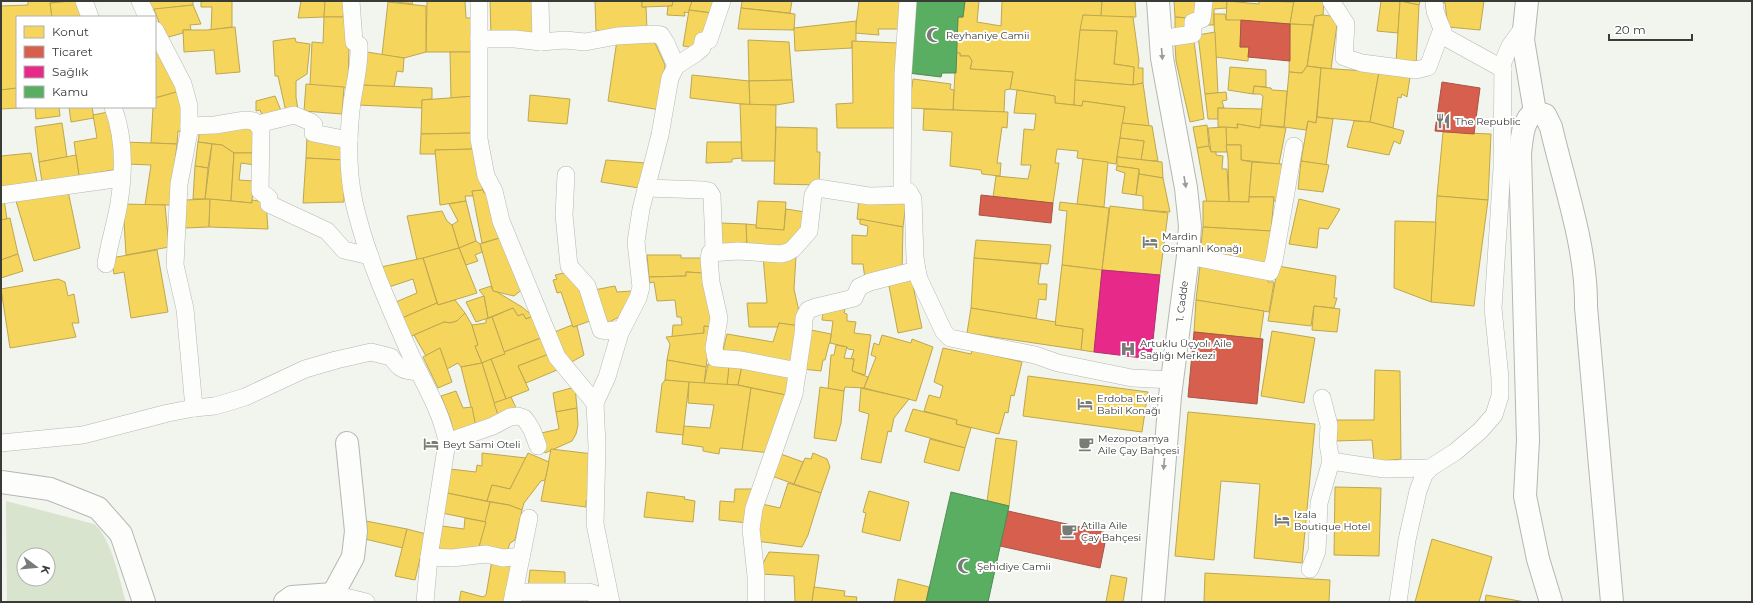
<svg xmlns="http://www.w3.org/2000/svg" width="1753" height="603" font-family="Montserrat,sans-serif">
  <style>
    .green { fill: #d9e4ce; fill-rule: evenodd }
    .homes { fill: #f6d55c; stroke: #bda751 }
    .shops { fill: #d6604d; stroke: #a75546 }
    .health { fill: #e7298a; stroke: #b22e71 }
    .public { fill: #5aae61; stroke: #508c54 }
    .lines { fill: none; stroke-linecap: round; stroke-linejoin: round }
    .pedestrian-casing { stroke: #b4b7b2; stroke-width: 18 }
    .minor-casing { stroke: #b4b7b2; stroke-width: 24 }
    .secondary-casing { stroke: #b4b7b2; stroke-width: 24 }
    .pedestrian { stroke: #fdfefc; stroke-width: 17 }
    .minor { stroke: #fdfefc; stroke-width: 22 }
    .secondary { stroke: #fdfefc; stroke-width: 22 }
    .oneway { fill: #9a9c99 }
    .labels { text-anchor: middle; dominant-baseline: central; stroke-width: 4; stroke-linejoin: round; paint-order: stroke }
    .poi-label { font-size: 10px; fill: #383b36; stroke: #fff; text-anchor: start }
    .street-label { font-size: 10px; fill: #383b36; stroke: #fff }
  </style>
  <rect width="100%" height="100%" fill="#f1f5ee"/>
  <!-- green -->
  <path class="green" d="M6 501 94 524C111 536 120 582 126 602H7ZM24 555H48V579H24Z"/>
  <!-- homes -->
  <g class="homes">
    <path d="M28 1H58V2L50 3 52 17H17V88L1 90V6L28 5Z"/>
    <path d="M72 1H77L82 17H52L50 3Z"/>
    <path d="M146 1H193V5L149 10Z"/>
    <path d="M201 1H232V27L211 30 212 7H201Z"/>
    <path d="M301 1H325L324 17 298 18Z"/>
    <path d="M325 1H345L343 17H324Z"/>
    <path d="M388 1H413L412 4Z"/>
    <path d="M427 1H465L466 18H475L474 52H426Z"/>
    <path d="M490 1H537V36H491Z"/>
    <path d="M595 1H642V7H646L647 29 596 31Z"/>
    <path d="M642 1H673L672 6 642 7Z"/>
    <path d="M673 1H692L689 13 684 12 685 16 667 15 668 6H672Z"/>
    <path d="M692 1H716L713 13 689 10Z"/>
    <path d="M742 1H792L790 13 741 8Z"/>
    <path d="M859 1H902L899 29H878L879 35 855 33Z"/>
    <path d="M965 1H979L977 22 1001 26 1002 1H1102L1101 17 1083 15 1074 105 1055 103V96L1010 89 1013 72 970 69 972 61 969 56H960V53H956L958 17H963Z"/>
    <path d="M1102 1H1135L1136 17H1101Z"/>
    <path d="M1174 1H1199L1198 19 1175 17Z"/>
    <path d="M1206 1H1227V8L1214 9V25H1205Z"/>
    <path d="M1227 1 1259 4V1L1294 2 1290 24 1226 20Z"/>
    <path d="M1294 1H1324L1323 15 1315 16 1313 25 1290 24Z"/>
    <path d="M1381 1H1400L1398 33 1377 31Z"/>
    <path d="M1400 1H1420L1419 5Z"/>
    <path d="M1400 1 1419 5 1416 67 1396 62Z"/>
    <path d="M1441 1H1484L1480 30 1448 27 1445 3 1441 2Z"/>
    <path d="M388 2 426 6V52L404 58 382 55Z"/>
    <path d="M193 5 201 24 190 25 191 30H183V33L165 38 154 9Z"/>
    <path d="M741 8 795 14 794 30 738 29Z"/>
    <path d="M689 10 711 13 697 47 695 48 683 46Z"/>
    <path d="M1214 14H1225L1226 20H1241L1240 47H1249L1248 61 1215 57Z"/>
    <path d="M1083 15 1133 17 1139 61 1138 68H1143V83L1133 85 1134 67 1114 64 1117 31 1080 30Z"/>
    <path d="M1323 15 1338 17 1331 69 1307 66 1315 16Z"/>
    <path d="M324 17H346V44L349 43 348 88 310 85 312 42 323 43Z"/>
    <path d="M1175 17 1187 18 1188 31H1175Z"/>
    <path d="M856 21V42L852 41V48L795 51 794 28Z"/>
    <path d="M1290 24 1313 25 1307 66 1302 73 1289 72Z"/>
    <path d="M235 27 240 72 216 74 214 50 184 52 183 30H207Z"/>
    <path d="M1080 30 1117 31 1114 64 1134 67 1133 85 1075 80Z"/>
    <path d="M1215 32 1218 93 1205 94 1198 35Z"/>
    <path d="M295 38 296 42 310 44 307 74 296 81V97L298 110 286 112 278 76H275L273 41Z"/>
    <path d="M617 40 652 41 656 45 665 65 660 110 608 101Z"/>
    <path d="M748 40 789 42 792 80 749 81Z"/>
    <path d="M852 41 898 43 896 128H837L836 104 853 103Z"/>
    <path d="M1194 41 1204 119 1190 122 1176 61 1175 44Z"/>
    <path d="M155 44 180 91 155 98Z"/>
    <path d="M367 52 404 58 403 72 397 71 394 87 362 85Z"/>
    <path d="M450 52H474L475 96 451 98Z"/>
    <path d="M956 53H960V56H969L972 61 970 69 1013 72 1010 89 1005 90 1004 112 953 110Z"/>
    <path d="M1307 66 1321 68 1316 123 1308 121 1306 130 1284 127 1289 72 1302 73Z"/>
    <path d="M1230 67 1266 70V87L1254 86 1253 94 1228 90Z"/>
    <path d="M1321 68 1379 72 1370 122 1317 117Z"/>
    <path d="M1379 72 1410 77 1407 97 1402 94 1401 98 1398 97 1393 128 1370 122Z"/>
    <path d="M692 75 749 81 750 105 690 98Z"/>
    <path d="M913 79 951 84 950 89 954 90 953 110 909 108Z"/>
    <path d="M792 80 794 102 776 105H750L749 81Z"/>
    <path d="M1075 80 1133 85 1143 83 1149 126 1122 123 1125 107 1083 101 1082 106 1074 105Z"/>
    <path d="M306 84 344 87 342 114 304 111Z"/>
    <path d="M362 85 432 88V99L422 100V108L358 105Z"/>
    <path d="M1254 86 1271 88 1272 90 1287 91 1284 127 1260 125 1263 96 1260 94H1253Z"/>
    <path d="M17 88V107H35L1 109V90Z"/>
    <path d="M1017 90 1055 96V103L1082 106 1083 101 1125 107 1116 164 1077 158 1078 151 1057 149 1055 163H1059L1053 203 993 197 996 176 1028 179 1031 165H1021L1024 129 1034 130 1036 114 1014 113Z"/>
    <path d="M180 91 183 132 178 131 177 144 151 143 153 107H155V98Z"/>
    <path d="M1226 92 1227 100 1222 101 1224 108H1218V119H1208L1205 94Z"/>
    <path d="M530 95 570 99 567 124 528 121Z"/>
    <path d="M275 96 282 113 263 118 260 110 256 111V101Z"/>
    <path d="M475 96 474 133 421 134 422 100Z"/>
    <path d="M740 104 776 105 775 161H742Z"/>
    <path d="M35 107H59L60 116 36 119Z"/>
    <path d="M69 107H92L94 118 71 122Z"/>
    <path d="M1218 108 1262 109 1260 128 1237 124 1238 128 1218 127Z"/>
    <path d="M924 109 1008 112 1007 128 1002 127 997 163H1001L1000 176 982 174 981 170 950 166 952 132 923 130Z"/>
    <path d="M108 112 118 169 79 176 74 142 97 138 93 115Z"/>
    <path d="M1317 117 1333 119 1326 165 1301 161 1308 121 1316 123Z"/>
    <path d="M1354 121 1370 122 1404 131 1400 144 1394 141 1389 155 1347 147Z"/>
    <path d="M62 123 67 157 39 162 35 127Z"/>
    <path d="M1122 123 1152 126 1158 161 1141 160 1144 141 1120 138Z"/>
    <path d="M1237 124 1260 128V125L1286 128 1279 164 1241 160V145H1226V127L1238 128Z"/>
    <path d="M1207 125 1209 146 1197 148 1193 127Z"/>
    <path d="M252 127 256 139 255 153H234L222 145 198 142 200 130Z"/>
    <path d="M776 127 817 128V152H820L819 185 774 184Z"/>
    <path d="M1226 127 1227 152H1211L1208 128Z"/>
    <path d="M1443 132 1491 134 1488 200 1437 196Z"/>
    <path d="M474 133 476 149 435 150 436 154H420L421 134Z"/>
    <path d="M307 136 345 144 344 160 306 158Z"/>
    <path d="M1120 138 1144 141 1141 160 1117 157Z"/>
    <path d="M125 142 177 144 170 205H145L151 165 126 164Z"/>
    <path d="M198 142 212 144 208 168 195 166Z"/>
    <path d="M707 142H741L742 158 732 159V162L706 163Z"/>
    <path d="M212 144 222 145 234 153 231 201 205 199Z"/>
    <path d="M1226 145H1241V160L1252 162 1249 202H1229L1228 158Z"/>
    <path d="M1209 146 1211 152H1216V155L1223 156 1222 169H1227L1229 202 1207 203 1197 148Z"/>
    <path d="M476 149 483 190 472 191 473 196H465L466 201 440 205 435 150Z"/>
    <path d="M31 153 37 182 1 188V156Z"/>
    <path d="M234 153H255V165L241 163 239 180 253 181 252 203 231 201Z"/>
    <path d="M76 155 79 176 42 182 39 162Z"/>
    <path d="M1117 157 1162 162 1163 178 1139 174V169L1117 166Z"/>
    <path d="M306 158 344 160V202L303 203Z"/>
    <path d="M1083 159 1108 162 1104 207 1077 204Z"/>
    <path d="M606 160 646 163 639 188 601 182Z"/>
    <path d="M1301 161 1329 165 1323 192 1298 189Z"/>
    <path d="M1252 162 1282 164 1280 201H1273L1274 197H1249Z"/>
    <path d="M195 166 208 168 205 199H193Z"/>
    <path d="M1117 166 1139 169 1136 195 1122 193 1125 173 1116 170Z"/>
    <path d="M1139 174 1163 178 1170 212 1143 210V196L1136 195Z"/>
    <path d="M483 190 484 193 489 191 503 237 482 243 472 191Z"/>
    <path d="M68 191 80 248 34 261 16 201Z"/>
    <path d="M1437 196 1488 200 1474 306 1431 302Z"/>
    <path d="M1249 197H1274L1271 231 1203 227V201L1249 202Z"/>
    <path d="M859 198 906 204 903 227 857 219Z"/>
    <path d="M210 199 209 227 185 228V200Z"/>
    <path d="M210 199 252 203V200L266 202 268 229 209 227Z"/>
    <path d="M1299 199 1340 209 1328 229 1319 228 1317 248 1289 244Z"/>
    <path d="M1 200H4L7 219 1 220Z"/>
    <path d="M466 201 476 241 459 248 452 225 458 221 449 204Z"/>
    <path d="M758 201 786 202 784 230 756 228Z"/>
    <path d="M1060 202 1109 208 1102 270 1062 265 1067 211 1059 210Z"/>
    <path d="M123 204 165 205 169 247 126 255Z"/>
    <path d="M1110 206 1168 213 1160 275 1102 270Z"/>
    <path d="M786 209 805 212 804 231 783 251 747 249 746 224 756 225V228L784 230Z"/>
    <path d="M442 211 447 221 452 225 459 248 417 260 407 216Z"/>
    <path d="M10 218 18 254 1 260V220Z"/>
    <path d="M860 219 903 227 902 270 865 279 863 264H852V235L867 236 868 226 860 224Z"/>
    <path d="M1395 221 1436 222 1431 302 1394 288Z"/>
    <path d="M721 223 746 224 747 249 721 248Z"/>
    <path d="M1203 227 1271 231 1266 266 1200 253Z"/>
    <path d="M503 237 524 288 514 296 493 291 480 244Z"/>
    <path d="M976 240 1051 245 1048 264 974 258Z"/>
    <path d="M476 241 480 244 482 252 475 255 478 261 466 265 459 248Z"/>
    <path d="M459 248 477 293 438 305 423 258Z"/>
    <path d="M157 250 168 312 131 318 124 272 114 274 111 258Z"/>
    <path d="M18 254 23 271 1 278V260Z"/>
    <path d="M647 255H681V258H703V273L686 272V276L649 277Z"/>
    <path d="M763 256H796L794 289 800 316 799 326 779 323 778 327H749L747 303H767Z"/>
    <path d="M423 258 437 303 402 318 396 302 417 293 413 279 389 287 381 267Z"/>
    <path d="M974 258 1041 264 1038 284H1047L1046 300 1039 299 1036 319 971 308Z"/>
    <path d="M1062 265 1102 270 1094 352 1081 350 1083 329 1055 325Z"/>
    <path d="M1200 266 1269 278 1268 282H1274L1269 312 1196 300Z"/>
    <path d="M1278 266 1336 276 1334 298H1337L1334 308 1314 306 1311 326 1268 321Z"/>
    <path d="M568 272 583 288 593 320 573 327 561 292 557 293 553 280 557 279 555 275Z"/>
    <path d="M686 272 703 273 712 327 704 326V333L672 337 673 325H682L681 317H677L675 300 657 301 654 282 650 283 649 277 686 276Z"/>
    <path d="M911 276 922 328 898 333 888 281Z"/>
    <path d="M58 279 65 282 68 296 74 294 79 323H72L76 337 10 348 1 289Z"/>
    <path d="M491 286 493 291 497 292 522 307 533 316 526 319 523 314 518 316 513 308 488 318 484 296 479 290Z"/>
    <path d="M615 286 617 292 632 291 627 309 619 317 605 324 594 290Z"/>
    <path d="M484 296 488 318 476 322 466 302Z"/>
    <path d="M455 300 465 313 457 321 450 323 444 322 410 337 402 318 437 303 438 305Z"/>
    <path d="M1196 300 1264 311 1260 339 1194 332Z"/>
    <path d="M846 306 844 313 847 314V321L856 322 854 333 871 335 865 375 852 371 854 359H851L854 350 848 349 847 347 830 343 833 321 822 320 823 311Z"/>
    <path d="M1314 306 1340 309 1337 332 1312 330Z"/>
    <path d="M513 308 518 316 523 314 526 319 533 316 543 337 504 352 492 317Z"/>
    <path d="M971 308 1056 322 1055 325 1083 329 1081 350 967 333Z"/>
    <path d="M465 313 472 325 478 345 475 346 482 363 461 367 458 363 447 369 440 348 426 356 414 335 444 322 450 323 457 321Z"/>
    <path d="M492 317 505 354 482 363 475 346 478 345 472 325 486 323V319Z"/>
    <path d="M779 323 799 326 789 368 722 354 727 334 773 342Z"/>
    <path d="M572 325 573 327 577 326 584 355 568 364 552 333Z"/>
    <path d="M704 326 712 327 706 367 667 360 670 344 666 337 704 333Z"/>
    <path d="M811 330 831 334 830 343 829 344 825 360H823L821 371 802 369Z"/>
    <path d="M1272 331 1315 338 1304 403 1261 396Z"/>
    <path d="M882 335 911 343 912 339 933 347 916 401 864 388 876 357 871 355 874 343 879 345Z"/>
    <path d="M541 338 549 354 518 366 529 390 506 399 491 359 505 354 504 352Z"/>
    <path d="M836 345 847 347 844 358 854 359 852 371 868 377 864 388 845 387 844 391 828 389 831 355H834Z"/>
    <path d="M440 348 452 382 438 388 423 357Z"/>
    <path d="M943 348 971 354 972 350 1022 362 1014 396 1011 395 1008 413 1005 412 999 434 956 424 957 420 924 411 929 395 940 398 943 386 934 382Z"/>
    <path d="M549 354 557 370 526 383 518 366Z"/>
    <path d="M491 359 506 399 494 403 482 363Z"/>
    <path d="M667 360 706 367 704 384 665 380Z"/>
    <path d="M482 363 499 418 476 427 461 367Z"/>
    <path d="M729 363 742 366 738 385H727Z"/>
    <path d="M708 364 729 366 727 385 704 384Z"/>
    <path d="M742 366 791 377 786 395 738 385Z"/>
    <path d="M1375 370 1400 371 1401 459 1374 462 1372 440 1333 441 1335 420H1374Z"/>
    <path d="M1028 376 1148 392 1142 432 1023 416Z"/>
    <path d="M665 380 689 382 683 435 656 432 662 384Z"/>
    <path d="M689 382 738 385 751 388 742 450 720 448 719 454 703 451V447L682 444 684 426 710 428 714 405 688 403Z"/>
    <path d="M575 387 577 408 556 412 553 393Z"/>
    <path d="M820 387 844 391 841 423 836 441 814 438Z"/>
    <path d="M751 388 786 395 771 453 742 450Z"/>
    <path d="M861 388 909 399 894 418 891 432 888 431 881 463 861 459 869 414 859 411Z"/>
    <path d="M456 391 463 408 472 407 476 427 454 435 451 421 441 396Z"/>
    <path d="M511 397 517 410 499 418 494 403Z"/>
    <path d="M577 408 578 425 576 434 572 441 545 453 537 434 559 429 556 412Z"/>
    <path d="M913 409 957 420 956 424 971 428 965 448 905 431Z"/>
    <path d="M1188 412 1315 424 1302 563 1254 558 1260 484 1221 481 1214 560 1175 556Z"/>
    <path d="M996 438 1017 441 1009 506 987 501Z"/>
    <path d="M930 439 965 448 959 471 924 462Z"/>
    <path d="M551 449 593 454 590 501H586V507L541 501Z"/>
    <path d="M482 453 526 458 510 489 492 485 487 501 447 493 450 469 476 472 477 465 482 466Z"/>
    <path d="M528 453 549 462 545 480 541 481 524 503 522 510 509 505 487 501 492 485 510 489Z"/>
    <path d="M778 453 803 462 794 484 769 475Z"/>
    <path d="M813 453 827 459 830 467 821 493 794 484 805 458 811 459Z"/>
    <path d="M788 483 821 493 808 535 802 547 756 541 762 504 780 508Z"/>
    <path d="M1335 487 1381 488 1379 556 1334 555Z"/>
    <path d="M735 489H753L748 523 719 520 720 501 734 502Z"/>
    <path d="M869 491 909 502 900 541 862 532 866 513 863 512Z"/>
    <path d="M647 492 685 497 684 499 695 501 693 522 644 517Z"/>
    <path d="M447 493 490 502 486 522 442 513Z"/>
    <path d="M490 502 509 505 522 510 515 540 510 543 507 552 478 550Z"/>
    <path d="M465 518 486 522 478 550 438 551 442 526 464 529Z"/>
    <path d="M366 521 407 529 403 548 365 539Z"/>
    <path d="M407 529 426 534 415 580 395 576Z"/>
    <path d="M1432 539 1492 557 1479 602H1415Z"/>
    <path d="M769 552 819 555 812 602H795L794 576 761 574 762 565Z"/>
    <path d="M492 560 513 565 507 602H459L461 591 483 597 486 595Z"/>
    <path d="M530 570 565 572V587L528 588Z"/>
    <path d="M1205 573 1330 580 1329 602H1204Z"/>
    <path d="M1111 575 1127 578 1123 602H1106Z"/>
    <path d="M898 579 929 587 926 602H894Z"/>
    <path d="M814 587 845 591 844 596 857 597 856 602H812Z"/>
    <path d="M1486 595 1525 602H1485Z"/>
  </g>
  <!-- shops -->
  <g class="shops">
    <path d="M1241 20 1290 24V61L1248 57 1249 47H1240Z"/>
    <path d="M1442 82 1480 88 1474 134 1435 131Z"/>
    <path d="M981 195 1053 203 1051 223 979 215Z"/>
    <path d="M1194 332 1263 339 1257 404 1188 397Z"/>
    <path d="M1008 511 1107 533 1100 568 1000 546Z"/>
  </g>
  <!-- health -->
  <path class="health" d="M1102 270 1160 275 1151 359 1094 352Z"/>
  <!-- public -->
  <g class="public">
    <path d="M914 1H965L963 17H958L956 73H942L941 77 908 73Z"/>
    <path d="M951 492 1009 506 988 602H926Z"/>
  </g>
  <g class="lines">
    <!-- pedestrian casing -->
    <g class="pedestrian-casing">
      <g id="pedestrian">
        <path d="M84 1 90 17"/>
        <path d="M140 1 147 17"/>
        <path d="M351 1 354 42 359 45C360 64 355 83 352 102 348 134 347 170 354 202 366 256 390 308 412 358 425 385 442 413 447 442L429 557 425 602"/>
        <path d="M479 1V139L486 176 494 191 501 221 557 357 595 403"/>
        <path d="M540 1 541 42"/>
        <path d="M908 1 903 74 902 188 909 192 913 199 915 258 917 270 919 279 944 332 950 338 1035 355 1058 363 1132 378 1173 380"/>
        <path d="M1331 1 1346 24 1344 57 1362 63 1416 70 1428 67 1442 29"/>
        <path d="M1434 1 1435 11 1445 37 1503 69"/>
        <path d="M155 30 183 84 189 106V132L179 184 175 265 185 309 194 408"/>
        <path d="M1173 37 1193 34V22L1202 19 1204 1"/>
        <path d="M479 39H515L541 42 565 40 585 42 617 36 654 34 661 35 666 43 676 66"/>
        <path d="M258 124 294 115 311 122 314 125 313 133 349 140"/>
        <path d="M189 126 215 125 245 120 254 121 261 129 260 191 269 198V204L327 231 344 250 370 256"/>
        <path d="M566 175 564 215 569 266 587 286 601 330 606 331 622 329"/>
        <path d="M646 188 704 190 709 191 712 196 714 247 709 258 711 282 719 318 714 348 716 358 741 360 798 371"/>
        <path d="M1 195 121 178"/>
        <path d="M710 253 738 251 781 254 788 252 793 249 809 231 813 195 818 188 869 196 910 195"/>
        <path d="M1188 256 1270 272 1274 261 1294 146"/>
        <path d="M106 264C109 243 116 223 119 203 124 172 124 136 113 107"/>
        <path d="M447 442 493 426 510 417 518 416 524 418 527 422 532 430 538 446"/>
        <path d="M1 443 83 435 168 413 194 408 215 406 245 397 305 369 336 360 371 352 391 357C400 370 404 371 419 372"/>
        <path d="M1331 461 1384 469 1430 468"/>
        <path d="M429 557 452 558 486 554 503 558 521 556"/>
        <path d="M1310 569 1317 551 1319 503 1331 461 1328 444 1329 425 1322 398"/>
        <path d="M514 592H589L598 595 599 602"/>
        <path d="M333 594 366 602"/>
        <path d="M512 602 529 518"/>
        <path d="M611 602 595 524 597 446 595 403 607 377 620 333 638 298 641 287 636 242 641 209 660 135 670 78 676 66 696 53 702 48 703 41 709 40 722 1"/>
        <path d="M756 602V576L751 529 754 508 794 394 803 334 804 318 808 310 816 307 854 298 859 287 870 282 917 270"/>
        <path d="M1398 602 1407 540 1418 491 1424 475 1430 468 1455 452 1480 431 1494 415 1500 396V378L1493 308 1502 168 1503 62 1510 46 1523 28"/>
      </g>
    </g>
    <!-- minor casing -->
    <g class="minor-casing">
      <g id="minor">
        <path d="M1527 1 1523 40 1535 112"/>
        <path d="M1 482 50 489 98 508 121 534 144 602"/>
        <path d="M285 602 292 597 333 594 353 557 356 531 347 443"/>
        <path d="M1551 602 1538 559 1525 496 1528 440 1520 153C1522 139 1522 120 1535 112L1545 115 1551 127C1564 184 1587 248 1586 307L1612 602"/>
      </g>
    </g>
    <!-- secondary casing -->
    <g class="secondary-casing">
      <path id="secondary" d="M1153 602 1170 396 1188 256 1190 226 1186 188 1162 58 1158 1"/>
    </g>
    <!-- pedestrian -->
    <use href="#pedestrian" class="pedestrian"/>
    <!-- minor -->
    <use href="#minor" class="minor"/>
    <!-- secondary -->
    <use href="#secondary" class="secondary"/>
  </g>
  <!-- one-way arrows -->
  <defs><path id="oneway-solid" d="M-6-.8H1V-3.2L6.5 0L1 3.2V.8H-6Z"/></defs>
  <g class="oneway">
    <use href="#oneway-solid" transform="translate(1162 54) rotate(85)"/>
    <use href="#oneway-solid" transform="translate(1185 182) rotate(80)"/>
    <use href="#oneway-solid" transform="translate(1164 464) rotate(95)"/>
  </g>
  <!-- icons -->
  <defs>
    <g id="mosque-bare" transform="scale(1.2)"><path d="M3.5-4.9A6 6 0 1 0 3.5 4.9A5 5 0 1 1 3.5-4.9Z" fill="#797c76" stroke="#fff" stroke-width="2.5" paint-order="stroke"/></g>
    <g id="restaurant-bare" transform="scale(1.2)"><path d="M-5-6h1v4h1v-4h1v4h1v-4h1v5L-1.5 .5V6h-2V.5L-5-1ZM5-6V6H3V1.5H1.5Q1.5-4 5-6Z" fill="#797c76" stroke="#fff" stroke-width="2.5" paint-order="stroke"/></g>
    <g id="hotel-bare" transform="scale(1.2)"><path d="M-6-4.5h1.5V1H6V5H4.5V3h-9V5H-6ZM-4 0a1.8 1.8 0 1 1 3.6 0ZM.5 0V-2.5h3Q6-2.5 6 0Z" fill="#797c76" stroke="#fff" stroke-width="2.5" paint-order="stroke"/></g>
    <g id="hospital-bare" transform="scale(1.2)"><path d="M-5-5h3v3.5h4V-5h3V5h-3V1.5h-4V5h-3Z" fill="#797c76" stroke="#fff" stroke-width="2.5" paint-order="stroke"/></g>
    <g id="cafe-bare" transform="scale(1.2)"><path d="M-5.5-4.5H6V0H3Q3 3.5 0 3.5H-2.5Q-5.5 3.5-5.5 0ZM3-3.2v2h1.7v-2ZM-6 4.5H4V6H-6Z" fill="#797c76" stroke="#fff" stroke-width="2.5" paint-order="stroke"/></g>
  </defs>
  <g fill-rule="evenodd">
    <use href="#mosque-bare" x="934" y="35"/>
    <use href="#restaurant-bare" x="1443" y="121"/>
    <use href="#hotel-bare" x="1150" y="242"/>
    <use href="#hospital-bare" x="1128" y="349"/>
    <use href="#hotel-bare" x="1085" y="404"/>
    <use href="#hotel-bare" x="431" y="444"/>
    <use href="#cafe-bare" x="1086" y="444"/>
    <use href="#hotel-bare" x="1282" y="520"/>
    <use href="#cafe-bare" x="1069" y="531"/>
    <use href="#mosque-bare" x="965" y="566"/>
  </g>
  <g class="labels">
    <!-- poi labels -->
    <g class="poi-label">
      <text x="946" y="35">Reyhaniye Camii</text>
      <text x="1455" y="121">The Republic</text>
      <text x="1162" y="236">Mardin<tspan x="1162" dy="12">Osmanlı Konağı</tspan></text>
      <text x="1140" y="343">Artuklu Üçyolı Aile<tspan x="1140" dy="12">Sağlığı Merkezi</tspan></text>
      <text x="1097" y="398">Erdoba Evleri<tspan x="1097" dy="12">Babil Konağı</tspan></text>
      <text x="1098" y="438">Mezopotamya<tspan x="1098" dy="12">Aile Çay Bahçesi</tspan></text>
      <text x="443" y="444">Beyt Sami Oteli</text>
      <text x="1294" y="514">Izala<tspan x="1294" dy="12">Boutique Hotel</tspan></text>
      <text x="1081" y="525">Atilla Aile<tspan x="1081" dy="12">Çay Bahçesi</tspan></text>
      <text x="977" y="566">Şehidiye Camii</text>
    </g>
    <!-- street labels -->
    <g class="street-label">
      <text transform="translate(1182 301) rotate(-83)">1. Cadde</text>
    </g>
  </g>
  <!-- border -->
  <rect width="1753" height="603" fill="none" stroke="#383b36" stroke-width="4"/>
  <!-- legend -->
  <rect x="16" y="16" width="140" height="92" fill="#ffffff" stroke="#afb1af"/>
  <rect x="24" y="26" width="20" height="12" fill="#f6d55c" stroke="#afb1af"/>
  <text x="52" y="36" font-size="12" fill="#383b36">Konut</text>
  <rect x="24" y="46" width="20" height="12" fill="#d6604d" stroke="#afb1af"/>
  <text x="52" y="56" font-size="12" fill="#383b36">Ticaret</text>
  <rect x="24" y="66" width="20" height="12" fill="#e7298a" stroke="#afb1af"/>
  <text x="52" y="76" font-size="12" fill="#383b36">Sağlık</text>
  <rect x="24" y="86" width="20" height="12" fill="#5aae61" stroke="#afb1af"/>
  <text x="52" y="96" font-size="12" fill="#383b36">Kamu</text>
  <!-- north arrow -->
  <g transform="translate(36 567) rotate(106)"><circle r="19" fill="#ffffff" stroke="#afb1af"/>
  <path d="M0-3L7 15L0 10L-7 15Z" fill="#797c76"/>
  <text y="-6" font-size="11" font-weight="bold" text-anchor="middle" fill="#383b36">K</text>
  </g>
  <!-- scale -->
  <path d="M1609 34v6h83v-6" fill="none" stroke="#383b36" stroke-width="2"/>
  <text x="1615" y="34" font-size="12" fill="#383b36" stroke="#ffffff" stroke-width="3" paint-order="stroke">20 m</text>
</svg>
